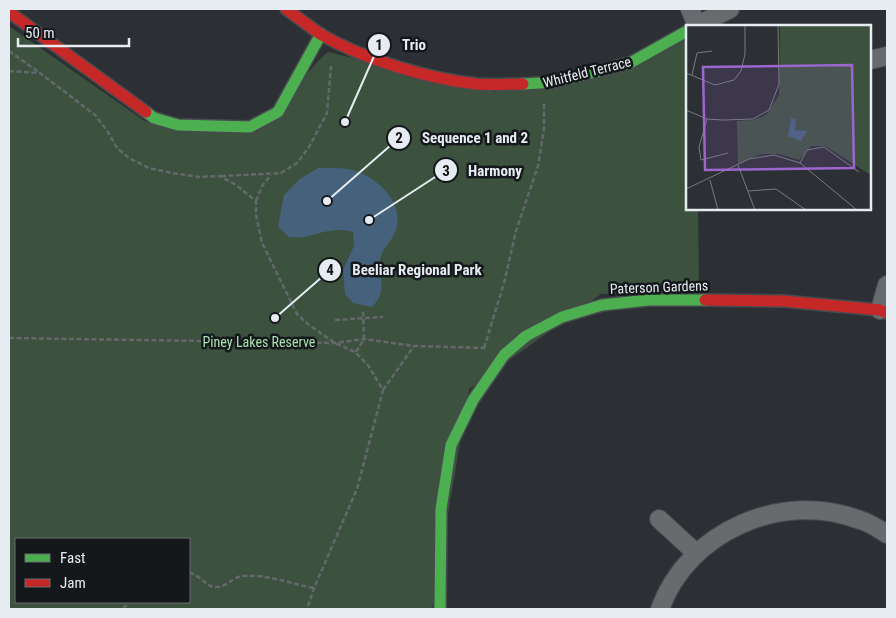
<svg xmlns="http://www.w3.org/2000/svg" width="896" height="618" font-family="'Roboto Condensed',sans-serif">
  <style>
    .green { fill: #3c523f; fill-rule: evenodd }
    .water { fill: #45617b }
    .lines { fill: none; stroke-linecap: round; stroke-linejoin: round }
    .street-casing { stroke: #474b4f; stroke-width: 20 }
    .fast-casing { stroke: #474b4f; stroke-width: 14 }
    .jam-casing { stroke: #474b4f; stroke-width: 14 }
    .path { stroke: #65686b; stroke-width: 2.5; stroke-dasharray: 5 2.5; stroke-linecap: butt }
    .street { stroke: #676b6e; stroke-width: 18 }
    .fast { stroke: #4caf50; stroke-width: 11 }
    .jam { stroke: #c62828; stroke-width: 11 }
    .labels { text-anchor: middle; dominant-baseline: central; stroke-width: 5; stroke-linejoin: round; paint-order: stroke }
    .street-label { font-size: 14px; fill: #e6ecf1; stroke: #14181b }
    .park-label { font-size: 14px; fill: #a9e0b1; stroke: #14181b }
    .inset-road { fill: none; stroke: #767b80; stroke-width: 1 }
    .view { fill: #9b66ce; fill-opacity: 0.15; stroke: #9b66ce; stroke-width: 2.5 }
    .inset-edge { fill: none; stroke: #e6ecf1; stroke-width: 2.5 }
    .leader { fill: none; stroke: #e6ecf1; stroke-width: 2 }
    .callout-dot { fill: #e6ecf1; stroke: #14181b; stroke-width: 2 }
    .mark-label { font-size: 15px; text-anchor: middle; font-weight: bold; fill: #111 }
    .callout-label { font-size: 15px; text-anchor: middle; font-weight: bold; fill: #e6ecf1; stroke: #14181b; stroke-width: 5; stroke-linejoin: round; paint-order: stroke }
  </style>
  <rect width="100%" height="100%" fill="#2c3034"/>
  <!-- green -->
  <path class="green" d="M9 26 146 122 257 132 318 61 328 52 495 92 687 40V209H698L699 291 601 294 469 389 432 609H9ZM16 539H189V602H16Z"/>
  <!-- water -->
  <path class="water" d="M318 168C330 168 344 167 356 171 378 179 402 201 397 226 395 239 385 244 381 256 375 276 391 287 372 307L353 303 345 294 343 270 354 246 353 232C336 227 321 233 305 237 300 238 294 237 289 237L278 227 284 195 300 179Z"/>
  <g class="lines">
    <!-- street casing -->
    <g class="street-casing">
      <g id="street">
        <path d="M690 9 697 26"/>
        <path d="M696 26 730 9"/>
        <path d="M870 60 887 56"/>
        <path d="M880 310 887 285"/>
        <path d="M659 519 696 553"/>
        <path d="M660 609C688 531 783 490 860 520 870 523 879 529 887 534"/>
      </g>
    </g>
    <!-- fast casing -->
    <g class="fast-casing">
      <g id="fast">
        <path d="M523 84 556 82 630 63 687 31"/>
        <path d="M146 112 154 118 178 125 250 127 278 112 321 34"/>
        <path d="M440 609 441 509 451 445 473 400 504 355 526 336 562 317 602 305 649 300H705"/>
      </g>
    </g>
    <!-- jam casing -->
    <g class="jam-casing">
      <g id="jam">
        <path d="M286 9C297 17 309 26 320 34 363 59 428 79 477 84 492 85 508 84 523 84"/>
        <path d="M9 12 146 112"/>
        <path d="M705 300 783 301 880 310 887 313"/>
      </g>
    </g>
    <!-- path -->
    <g class="path">
      <path d="M9 51 40 73"/>
      <path d="M9 71 40 73 95 115 108 132 117 148 129 158 149 168 172 173 199 177 220 176 236 185 256 201V215L262 243 297 314 309 325 335 343 355 352 368 365 383 390 357 489 314 588 307 609"/>
      <path d="M221 176 281 173 297 163 309 147 327 113 331 66"/>
      <path d="M256 201 262 186 271 175"/>
      <path d="M335 320 383 317"/>
      <path d="M9 338 335 343 364 339 414 346 486 348"/>
      <path d="M484 348 504 283 516 231 538 166 544 129V103"/>
      <path d="M356 352 364 339 363 311"/>
      <path d="M383 390 414 346"/>
      <path d="M189 573C201 575 206 587 215 587 227 588 232 576 244 576 267 574 291 584 314 588"/>
      <path d="M123 609 129 602"/>
    </g>
    <!-- street -->
    <use href="#street" class="street"/>
    <!-- fast -->
    <use href="#fast" class="fast"/>
    <!-- jam -->
    <use href="#jam" class="jam"/>
  </g>
  <g class="labels">
    <!-- street labels -->
    <g class="street-label">
      <text transform="translate(587 72) rotate(-14)">Whitfeld Terrace</text>
      <text transform="translate(659 287) rotate(-2)">Paterson Gardens</text>
    </g>
    <!-- park labels -->
    <g class="park-label">
      <text x="259" y="342">Piney Lakes Reserve</text>
    </g>
  </g>
  <!-- overview -->
  <g transform="translate(686 25)">
    <rect width="185" height="185" fill="#2c3034"/>
    <path d="M94 0H185V150L139 121H125L113 135 93 129H75L52 139 51 96 67 95 80 90 93 70Z" fill="#3c523f"/>
    <path d="M105 93 110 95 109 105 121 106 115 116 102 111Z" fill="#45617b"/>
    <path class="inset-road" d="M0 48 29 60 48 55 55 46 59 29V0M6 50 11 28 26 26M0 85 21 94 37 95 67 94 83 85 93 59 92 0M21 94 13 122 15 135 42 128M114 138 121 125 138 122 173 147M52 140 69 185M24 155 32 185M0 164 63 134 88 130 114 138 171 185M62 166 90 164 120 185"/>
    <path class="view" d="M166 40 168 143 19 145 17 42Z"/>
    <rect width="185" height="185" class="inset-edge"/>
  </g>
  <!-- callouts -->
  <path class="leader" d="M345 122L379 45M327 201L399 138M369 220L446 170M275 318L330 270"/>
  <g class="callout-dot">
    <circle cx="345" cy="122" r="5"/>
    <circle cx="327" cy="201" r="5"/>
    <circle cx="369" cy="220" r="5"/>
    <circle cx="275" cy="318" r="5"/>
    <circle cx="379" cy="45" r="12"/>
    <circle cx="399" cy="138" r="12"/>
    <circle cx="446" cy="170" r="12"/>
    <circle cx="330" cy="270" r="12"/>
  </g>
  <g class="mark-label">
    <text x="379" y="50">1</text>
    <text x="399" y="143">2</text>
    <text x="446" y="176">3</text>
    <text x="330" y="275">4</text>
  </g>
  <g class="callout-label">
    <text x="414" y="50">Trio</text>
    <text x="475" y="143">Sequence 1 and 2</text>
    <text x="495" y="176">Harmony</text>
    <text x="417" y="275">Beeliar Regional Park</text>
  </g>
  <!-- border -->
  <rect width="896" height="618" fill="none" stroke="#e6ecf1" stroke-width="20"/>
  <!-- legend -->
  <rect x="15" y="538" width="175" height="65" fill="#14181b" stroke="#686d71"/>
  <rect x="25" y="554" width="25" height="8" fill="#4caf50" stroke="#686d71"/>
  <text x="60" y="563" font-size="15" fill="#e6ecf1">Fast</text>
  <rect x="25" y="579" width="25" height="8" fill="#c62828" stroke="#686d71"/>
  <text x="60" y="588" font-size="15" fill="#e6ecf1">Jam</text>
  <!-- scale -->
  <path d="M18 38v8h111v-8" fill="none" stroke="#e6ecf1" stroke-width="2.5"/>
  <text x="25" y="38" font-size="15" fill="#e6ecf1" stroke="#14181b" stroke-width="4" paint-order="stroke">50 m</text>
</svg>
